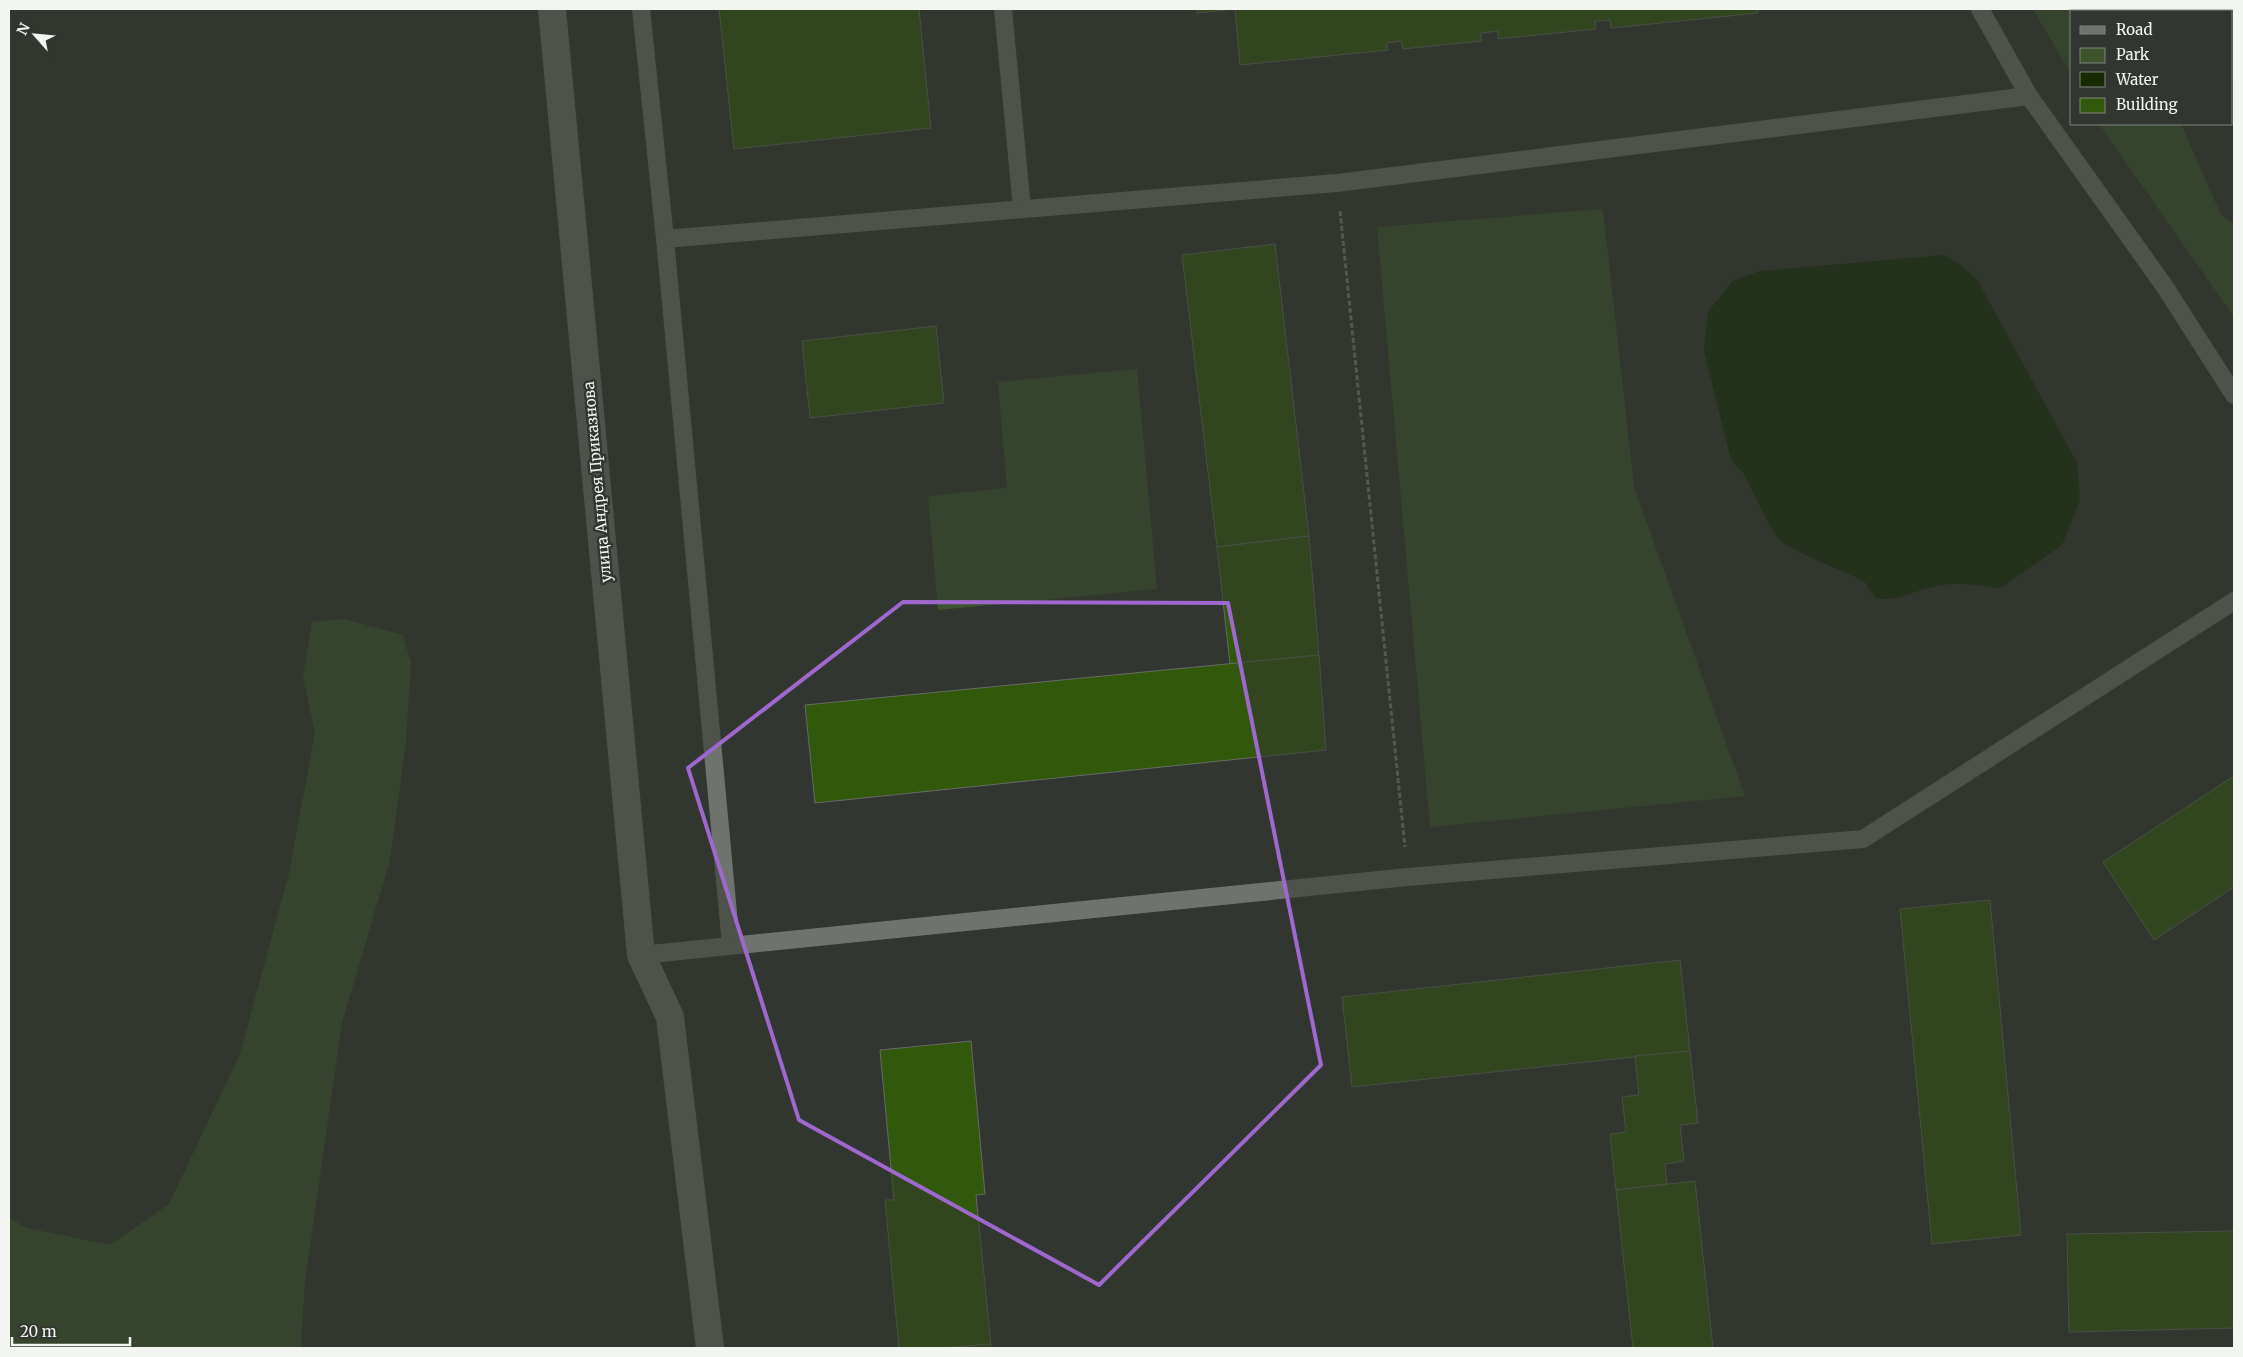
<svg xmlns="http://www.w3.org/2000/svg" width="2243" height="1357" font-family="Merriweather,serif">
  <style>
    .green { fill: #3d542c }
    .water { fill: #162a04 }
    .building { fill: #32580c; stroke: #676b65 }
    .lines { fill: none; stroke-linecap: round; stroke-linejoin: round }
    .path { stroke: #7c807a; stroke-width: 3; stroke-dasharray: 5 2.5; stroke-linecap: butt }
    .lane { stroke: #6f736d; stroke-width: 18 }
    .street { stroke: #6f736d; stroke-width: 28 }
    .marked { fill: none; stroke: #9f68ce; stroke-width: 4; stroke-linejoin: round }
    .labels { text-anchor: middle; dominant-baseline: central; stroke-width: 5; stroke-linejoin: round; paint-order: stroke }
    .street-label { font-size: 15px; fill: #f3f5f1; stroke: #323630 }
  </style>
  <rect width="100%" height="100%" fill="#323630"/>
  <!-- green -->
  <g class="green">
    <path d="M2033 9H2131L2132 11H2072V76Z"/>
    <path d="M2190 9H2234V83L2232 81V11H2191Z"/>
    <path d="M2099 124H2181L2221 215 2234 224V317Z"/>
    <path d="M1603 209 1634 487 1745 796 1430 827 1377 227Z"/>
    <path d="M1137 369 1157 589 938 610 928 496 1007 488 998 382Z"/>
    <path d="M344 619 403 635 411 663 406 742 390 860 342 1023 305 1281 301 1348H9V1218L27 1228 110 1245 169 1204 240 1054 289 873 315 733 303 678 312 622Z"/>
  </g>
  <!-- water -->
  <path class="water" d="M1944 255 1961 265 1978 281 2077 463 2080 500 2062 545 1999 589C1978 584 1955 581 1933 587 1913 591 1897 602 1876 598L1864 581 1803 554 1780 541 1770 526 1744 474 1731 460 1704 351 1708 312 1732 281 1760 271Z"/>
  <!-- building -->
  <g class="building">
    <path d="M719 9H919L931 128 734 149Z"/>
    <path d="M1197 9H1758V13L1611 28 1610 20 1595 21 1596 29 1498 39V31L1481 33V41L1403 49 1401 41 1386 43 1388 50 1240 65 1235 9 1197 13Z"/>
    <path d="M1275 244 1309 536 1217 547 1182 255Z"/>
    <path d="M936 326 944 403 810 418 802 341Z"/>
    <path d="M1309 536 1319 655 1230 664 1217 547Z"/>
    <path d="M1319 655 1326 750 815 803 805 705Z"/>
    <path d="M2234 776V887L2154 940 2103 862Z"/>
    <path d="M1990 900 2021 1235 1932 1244 1900 909Z"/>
    <path d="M1680 960 1690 1051 1352 1087 1342 997Z"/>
    <path d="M971 1041 985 1194 976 1195 991 1344 945 1348H899L885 1200H894L880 1050Z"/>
    <path d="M1690 1051 1698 1123 1680 1125 1684 1161 1665 1164 1667 1184 1616 1190 1610 1134 1626 1132 1622 1097 1639 1095 1635 1056Z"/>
    <path d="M1695 1181 1713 1348H1633L1616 1190Z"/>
    <path d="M2234 1231V1328L2069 1332 2067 1234Z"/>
    <path d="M991 1344V1348H954L953 1347Z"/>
  </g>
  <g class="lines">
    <!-- path -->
    <path class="path" d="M1340 211 1405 847"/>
    <!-- lane -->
    <g class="lane">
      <path d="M641 9 665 239 731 945"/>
      <path d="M1003 9 1022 208"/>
      <path d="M2029 96 2165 287 2234 395"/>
      <path d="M665 239 1337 183 2029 96 1980 9"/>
      <path d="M641 955 1408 877 1863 839 2234 601"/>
    </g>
    <!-- street -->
    <path class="street" d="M552 9 641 955 670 1017 710 1348"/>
  </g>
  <!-- marked area -->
  <path d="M0 0H2243V1357H0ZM903 602 1228 603 1321 1065 1099 1285 799 1120 688 768Z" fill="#323630" fill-opacity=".55" fill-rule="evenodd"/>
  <path class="marked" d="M903 602 1228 603 1321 1065 1099 1285 799 1120 688 768Z"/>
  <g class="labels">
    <!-- street labels -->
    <g class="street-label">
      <text transform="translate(597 482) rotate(-95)">улица Андрея Приказнова</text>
    </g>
  </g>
  <!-- border -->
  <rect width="2243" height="1357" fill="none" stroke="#f3f5f1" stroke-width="20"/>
  <!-- legend -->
  <rect x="2070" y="10" width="162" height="115" fill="#323630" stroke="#7f827d"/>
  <rect x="2080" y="26" width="25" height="8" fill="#6f736d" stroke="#7f827d"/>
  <text x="2116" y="35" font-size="15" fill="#f3f5f1">Road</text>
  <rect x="2080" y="48" width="25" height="15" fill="#3d542c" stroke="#7f827d"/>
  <text x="2116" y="60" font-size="15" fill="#f3f5f1">Park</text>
  <rect x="2080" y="72" width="25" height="15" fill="#162a04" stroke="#7f827d"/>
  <text x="2116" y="85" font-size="15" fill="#f3f5f1">Water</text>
  <rect x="2080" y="98" width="25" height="15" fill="#32580c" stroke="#7f827d"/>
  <text x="2116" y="110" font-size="15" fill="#f3f5f1">Building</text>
  <!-- north arrow -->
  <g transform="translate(35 35) rotate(297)" stroke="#323630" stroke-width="4" paint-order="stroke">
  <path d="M0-4L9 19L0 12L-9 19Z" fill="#f3f5f1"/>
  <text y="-8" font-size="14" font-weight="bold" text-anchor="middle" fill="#f3f5f1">N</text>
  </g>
  <!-- scale -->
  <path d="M12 1337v8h118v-8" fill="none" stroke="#f3f5f1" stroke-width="2.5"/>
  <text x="20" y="1337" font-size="15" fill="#f3f5f1" stroke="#323630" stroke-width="4" paint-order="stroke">20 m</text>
</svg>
